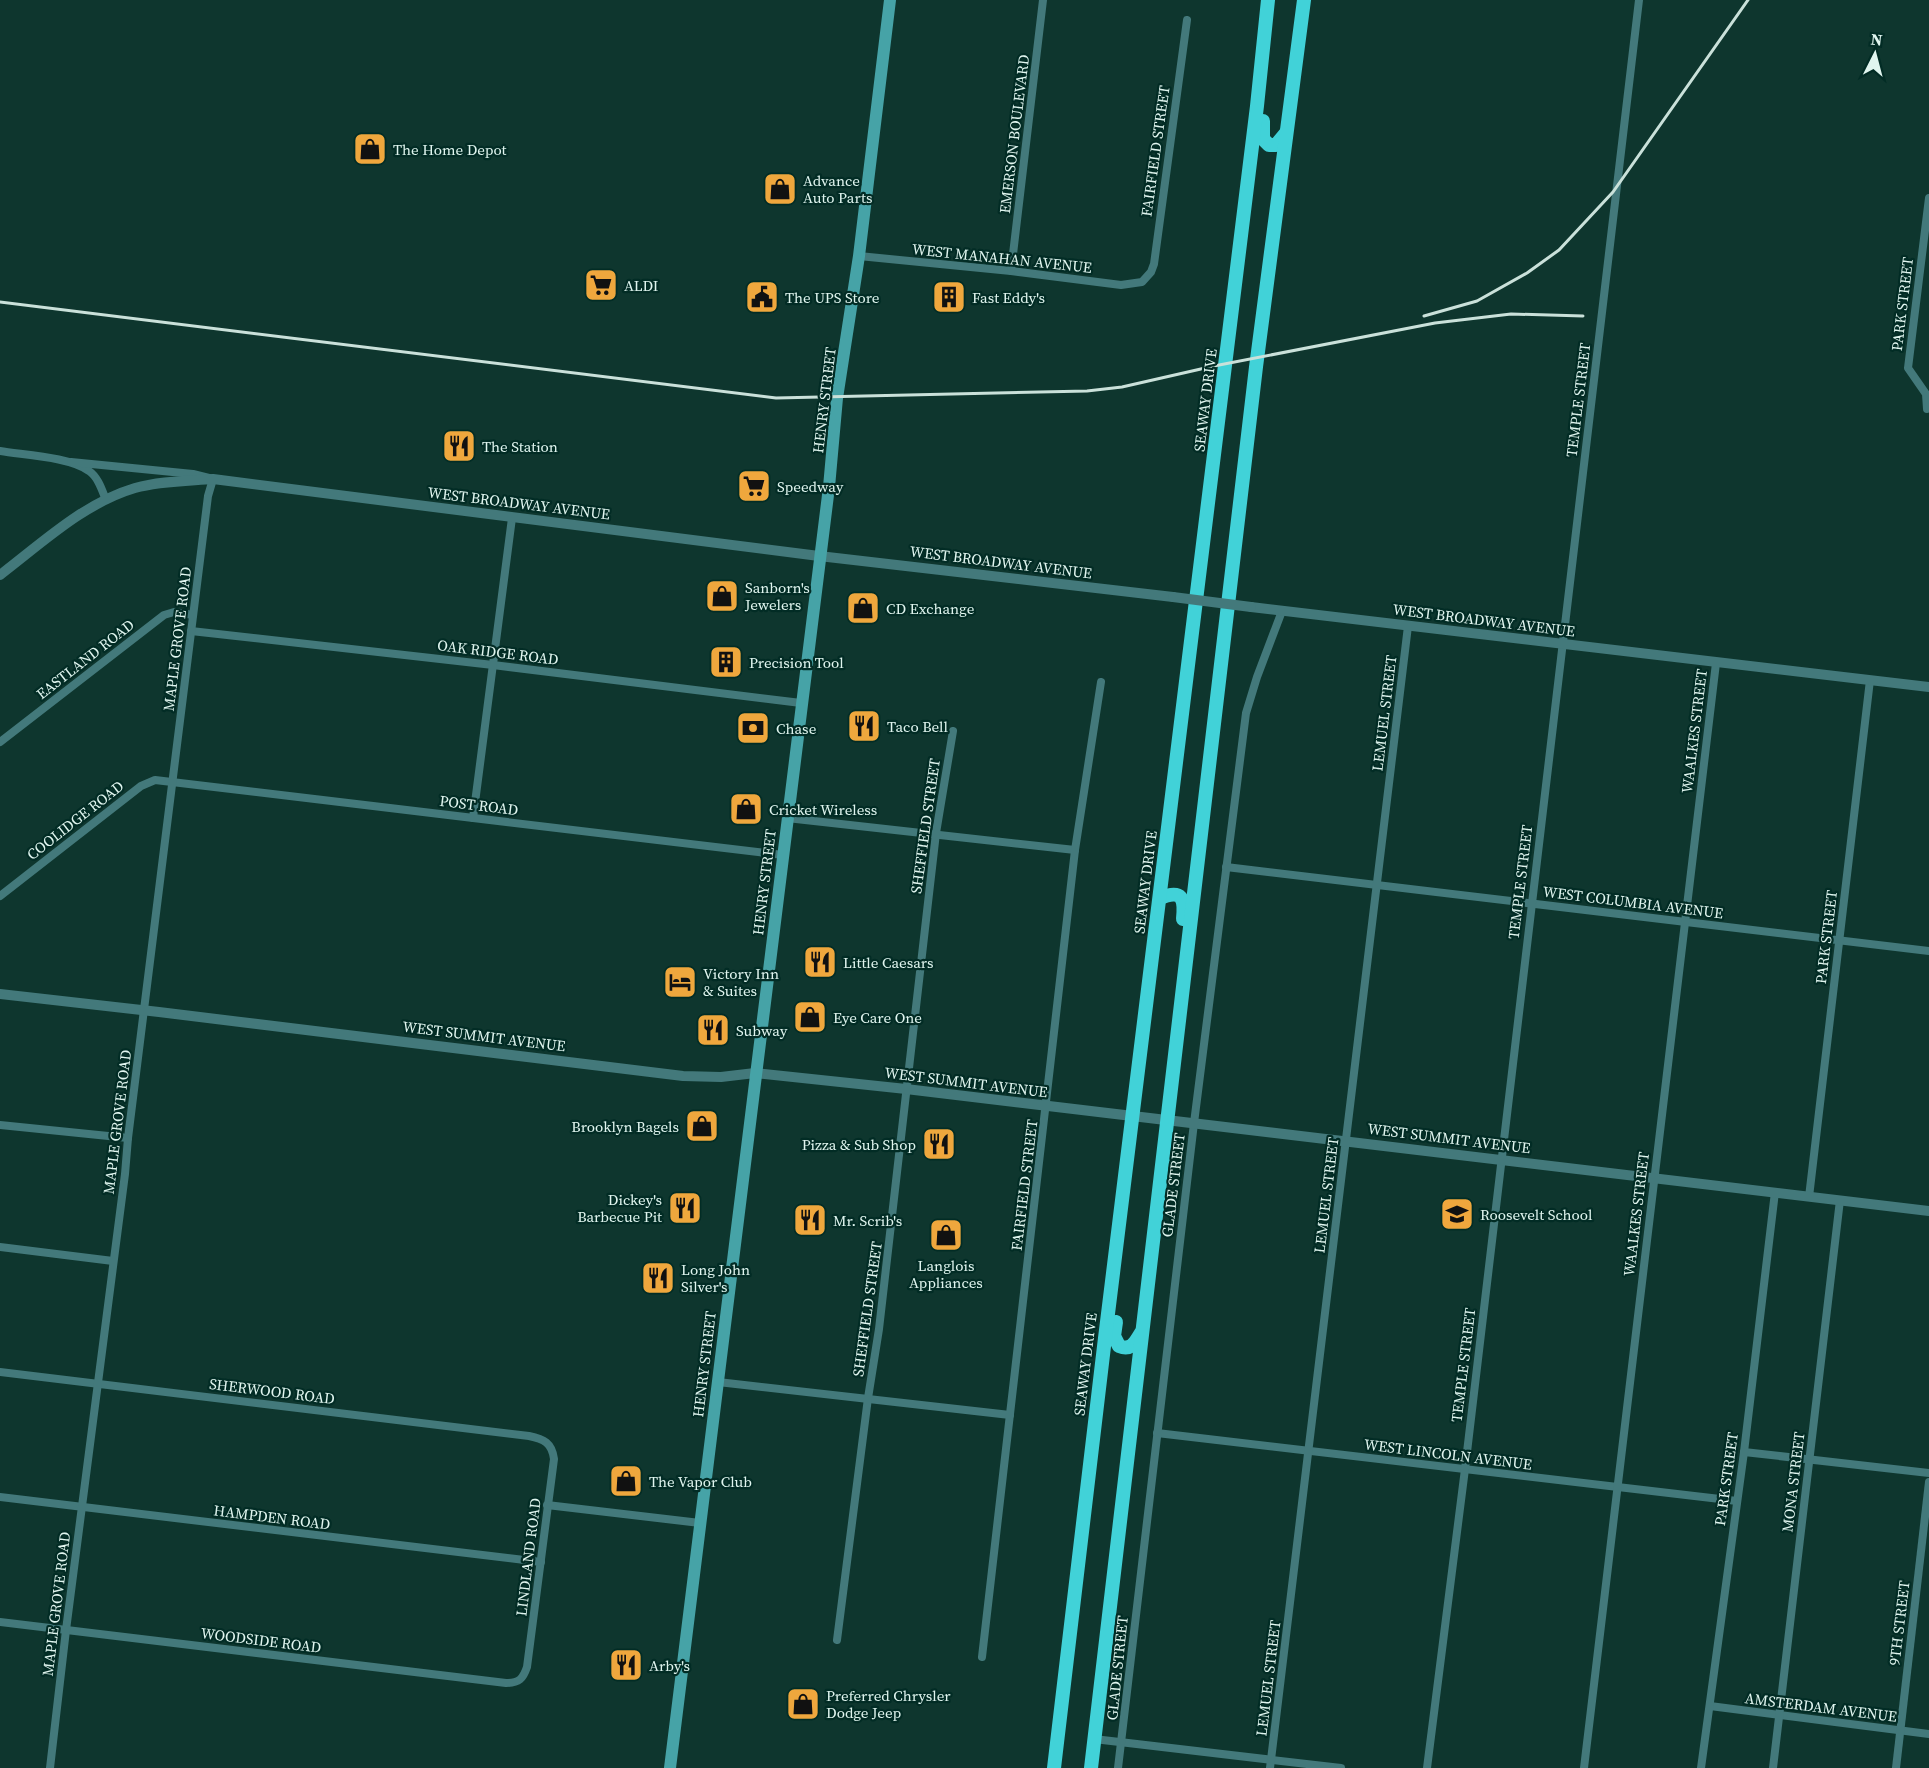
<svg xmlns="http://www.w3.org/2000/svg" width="1929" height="1768" font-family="'Source Serif 4',serif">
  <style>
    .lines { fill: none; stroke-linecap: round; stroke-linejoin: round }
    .minor { stroke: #43797b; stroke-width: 8 }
    .tertiary { stroke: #43797b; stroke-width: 10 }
    .secondary { stroke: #46a3a7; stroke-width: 12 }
    .trunk { stroke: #41d2d8; stroke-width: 14 }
    .rail { stroke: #cae1da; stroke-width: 3 }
    .tertiary-bridge { stroke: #43797b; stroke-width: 10 }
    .labels { text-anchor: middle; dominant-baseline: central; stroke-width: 4.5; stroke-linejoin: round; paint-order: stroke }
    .street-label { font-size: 15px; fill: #e0f5ef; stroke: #022c25 }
    .poi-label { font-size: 15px; fill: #e0f5ef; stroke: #022c25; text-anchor: start }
  </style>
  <rect width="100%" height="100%" fill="#0e362e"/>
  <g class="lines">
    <!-- minor -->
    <g class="minor">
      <path d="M859 256 1011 271 1121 285 1142 282 1151 272 1154 264 1187 20"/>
      <path d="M1011 271 1043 0"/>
      <path d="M1927 409 1926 394 1908 368 1929 198"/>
      <path d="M0 451C23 455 71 457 89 471 98 477 102 490 106 500"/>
      <path d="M191 631 493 665 801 703"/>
      <path d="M0 742 164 615 174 612 193 615"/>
      <path d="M473 818 512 518"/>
      <path d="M787 818 1075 850"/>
      <path d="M1226 867 1929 951"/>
      <path d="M0 896 141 786 155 780 783 855"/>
      <path d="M0 1125 128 1138"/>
      <path d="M1809 1197 1870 680"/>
      <path d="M0 1247 113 1261"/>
      <path d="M0 1372 529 1436C544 1439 552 1443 554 1459L527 1667C523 1679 519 1683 506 1683L0 1622"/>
      <path d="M718 1382 1010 1415"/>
      <path d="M1157 1433 1737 1501"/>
      <path d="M1744 1452 1929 1473"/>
      <path d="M0 1497 541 1562"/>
      <path d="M547 1505 700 1523"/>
      <path d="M837 1640 868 1398 879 1329 936 833 953 731"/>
      <path d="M982 1657 1075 850 1101 682"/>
      <path d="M1710 1706 1929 1734"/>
      <path d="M1094 1739 1341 1768"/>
      <path d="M50 1768 66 1630 125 1174 128 1138 208 496 213 479 193 474 71 462"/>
      <path d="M1118 1768 1194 1123 1246 713 1257 677 1282 611"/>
      <path d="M1270 1768 1408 626"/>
      <path d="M1427 1768 1465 1469 1639 0"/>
      <path d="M1584 1768 1716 663"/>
      <path d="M1701 1768 1744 1452 1775 1192"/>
      <path d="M1773 1768 1840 1200"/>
      <path d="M1896 1768 1929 1482"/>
    </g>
    <!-- tertiary -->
    <g class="tertiary">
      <path d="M0 575C42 543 84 503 135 488 160 481 188 481 213 479L819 556 1173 597"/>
      <path d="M1251 607 1929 687"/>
      <path d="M0 994 159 1012 683 1076 721 1077 755 1073 906 1089 1929 1211"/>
    </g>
    <!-- secondary -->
    <path class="secondary" d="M670 1768 829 487 837 398 859 256 890 0"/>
    <!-- trunk -->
    <g class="trunk">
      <path d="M1263 121V139L1269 145H1276L1286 133"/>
      <path d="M1160 898C1182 889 1185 898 1183 919"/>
      <path d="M1116 1322 1114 1336 1119 1346C1132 1351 1135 1342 1141 1333"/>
      <path d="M1054 1768 1105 1338 1257 106 1268 0"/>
      <path d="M1091 1768 1256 367 1304 0"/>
    </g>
    <!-- rail -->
    <g class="rail">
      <path d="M0 302 776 398 1087 391 1122 387 1214 366 1435 323 1511 314 1583 316"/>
      <path d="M1424 316 1477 301 1527 273 1559 250 1613 192 1748 0"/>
    </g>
    <!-- tertiary-bridge -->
    <path class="tertiary-bridge" d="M1173 597 1251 607"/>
  </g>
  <!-- icons -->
  <defs>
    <g id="shop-square" transform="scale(1.725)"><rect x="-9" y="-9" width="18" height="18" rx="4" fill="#efa73d" stroke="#022c25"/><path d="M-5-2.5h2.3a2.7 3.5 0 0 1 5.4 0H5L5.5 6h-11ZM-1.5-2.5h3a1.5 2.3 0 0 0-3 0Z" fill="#111"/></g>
    <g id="supermarket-square" transform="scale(1.725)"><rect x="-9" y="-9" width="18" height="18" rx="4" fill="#efa73d" stroke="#022c25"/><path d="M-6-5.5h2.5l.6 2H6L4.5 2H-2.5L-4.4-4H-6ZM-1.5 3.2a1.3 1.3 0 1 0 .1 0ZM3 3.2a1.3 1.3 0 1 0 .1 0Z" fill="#111"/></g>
    <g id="civic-square" transform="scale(1.725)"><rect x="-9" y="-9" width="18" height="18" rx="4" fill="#efa73d" stroke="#022c25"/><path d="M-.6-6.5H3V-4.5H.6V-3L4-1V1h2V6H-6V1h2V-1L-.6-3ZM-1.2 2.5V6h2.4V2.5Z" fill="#111"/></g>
    <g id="building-square" transform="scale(1.725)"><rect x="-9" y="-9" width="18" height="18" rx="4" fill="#efa73d" stroke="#022c25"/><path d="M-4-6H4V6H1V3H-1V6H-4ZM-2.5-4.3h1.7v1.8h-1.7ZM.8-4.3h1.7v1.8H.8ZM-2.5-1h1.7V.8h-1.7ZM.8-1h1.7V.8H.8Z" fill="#111"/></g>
    <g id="restaurant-square" transform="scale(1.725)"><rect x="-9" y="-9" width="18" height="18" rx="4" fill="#efa73d" stroke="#022c25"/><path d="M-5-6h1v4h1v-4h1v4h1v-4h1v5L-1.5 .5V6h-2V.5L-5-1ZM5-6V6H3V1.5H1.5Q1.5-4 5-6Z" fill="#111"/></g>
    <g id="bank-square" transform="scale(1.725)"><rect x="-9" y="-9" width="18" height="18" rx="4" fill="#efa73d" stroke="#022c25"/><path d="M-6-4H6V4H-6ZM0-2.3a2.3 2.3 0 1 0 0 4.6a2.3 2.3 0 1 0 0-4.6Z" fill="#111"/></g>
    <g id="hotel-square" transform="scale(1.725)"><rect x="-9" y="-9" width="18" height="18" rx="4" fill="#efa73d" stroke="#022c25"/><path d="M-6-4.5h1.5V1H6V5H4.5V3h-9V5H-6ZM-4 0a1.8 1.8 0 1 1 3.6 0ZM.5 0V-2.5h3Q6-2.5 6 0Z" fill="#111"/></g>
    <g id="school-square" transform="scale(1.725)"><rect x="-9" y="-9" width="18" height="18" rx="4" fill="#efa73d" stroke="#022c25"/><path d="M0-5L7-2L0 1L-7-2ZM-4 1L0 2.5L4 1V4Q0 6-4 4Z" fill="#111"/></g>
  </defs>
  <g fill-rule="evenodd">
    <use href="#shop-square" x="370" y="149"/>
    <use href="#shop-square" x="780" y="189"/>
    <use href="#supermarket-square" x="601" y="285"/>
    <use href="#civic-square" x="762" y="297"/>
    <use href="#building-square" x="949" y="297"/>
    <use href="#restaurant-square" x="459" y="446"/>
    <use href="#supermarket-square" x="754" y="486"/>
    <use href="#shop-square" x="722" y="596"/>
    <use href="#shop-square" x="863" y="608"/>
    <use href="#building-square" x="726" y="662"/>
    <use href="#restaurant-square" x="864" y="726"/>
    <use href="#bank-square" x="753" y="728"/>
    <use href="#shop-square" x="746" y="809"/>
    <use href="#restaurant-square" x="820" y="962"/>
    <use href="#hotel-square" x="680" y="982"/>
    <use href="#shop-square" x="810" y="1017"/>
    <use href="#restaurant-square" x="713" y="1030"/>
    <use href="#shop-square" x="702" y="1126"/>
    <use href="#restaurant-square" x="939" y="1144"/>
    <use href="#restaurant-square" x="685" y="1208"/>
    <use href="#school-square" x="1457" y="1214"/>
    <use href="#restaurant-square" x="810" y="1220"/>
    <use href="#shop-square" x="946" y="1235"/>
    <use href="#restaurant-square" x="658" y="1278"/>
    <use href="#shop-square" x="626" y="1481"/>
    <use href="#restaurant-square" x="626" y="1665"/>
    <use href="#shop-square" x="803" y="1704"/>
  </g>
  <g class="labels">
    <!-- street labels -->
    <g class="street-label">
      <text transform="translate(1014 134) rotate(-83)">EMERSON BOULEVARD</text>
      <text transform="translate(1155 151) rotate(-82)">FAIRFIELD STREET</text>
      <text transform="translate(1002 258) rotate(6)">WEST MANAHAN AVENUE</text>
      <text transform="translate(1902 304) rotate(-83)">PARK STREET</text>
      <text transform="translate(824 400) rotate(-83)">HENRY STREET</text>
      <text transform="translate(1205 400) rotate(-83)">SEAWAY DRIVE</text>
      <text transform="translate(1578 400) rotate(-83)">TEMPLE STREET</text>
      <text transform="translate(519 503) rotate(7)">WEST BROADWAY AVENUE</text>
      <text transform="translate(1001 562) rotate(7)">WEST BROADWAY AVENUE</text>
      <text transform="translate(1484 620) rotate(7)">WEST BROADWAY AVENUE</text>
      <text transform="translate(177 639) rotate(-83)">MAPLE GROVE ROAD</text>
      <text transform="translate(498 652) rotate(7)">OAK RIDGE ROAD</text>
      <text transform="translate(85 659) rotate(-38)">EASTLAND ROAD</text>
      <text transform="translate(1384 713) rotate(-83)">LEMUEL STREET</text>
      <text transform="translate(1694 731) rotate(-83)">WAALKES STREET</text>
      <text transform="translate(479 805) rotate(7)">POST ROAD</text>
      <text transform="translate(75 820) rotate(-38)">COOLIDGE ROAD</text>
      <text transform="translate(925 826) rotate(-82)">SHEFFIELD STREET</text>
      <text transform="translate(764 882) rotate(-83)">HENRY STREET</text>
      <text transform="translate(1145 882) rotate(-83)">SEAWAY DRIVE</text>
      <text transform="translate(1520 882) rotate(-83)">TEMPLE STREET</text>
      <text transform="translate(1633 902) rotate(7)">WEST COLUMBIA AVENUE</text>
      <text transform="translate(1826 937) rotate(-83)">PARK STREET</text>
      <text transform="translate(484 1036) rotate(7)">WEST SUMMIT AVENUE</text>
      <text transform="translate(966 1082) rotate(7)">WEST SUMMIT AVENUE</text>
      <text transform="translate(117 1122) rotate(-83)">MAPLE GROVE ROAD</text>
      <text transform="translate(1449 1138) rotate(7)">WEST SUMMIT AVENUE</text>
      <text transform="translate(1024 1185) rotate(-83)">FAIRFIELD STREET</text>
      <text transform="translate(1173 1185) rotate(-83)">GLADE STREET</text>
      <text transform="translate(1326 1195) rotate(-83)">LEMUEL STREET</text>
      <text transform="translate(1636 1214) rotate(-83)">WAALKES STREET</text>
      <text transform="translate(867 1309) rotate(-82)">SHEFFIELD STREET</text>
      <text transform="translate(704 1364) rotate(-83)">HENRY STREET</text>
      <text transform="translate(1085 1364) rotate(-83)">SEAWAY DRIVE</text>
      <text transform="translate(1463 1365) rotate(-83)">TEMPLE STREET</text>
      <text transform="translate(272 1391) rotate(7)">SHERWOOD ROAD</text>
      <text transform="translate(1448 1454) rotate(7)">WEST LINCOLN AVENUE</text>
      <text transform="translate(1726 1479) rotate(-82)">PARK STREET</text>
      <text transform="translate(1793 1482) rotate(-83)">MONA STREET</text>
      <text transform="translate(272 1517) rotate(7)">HAMPDEN ROAD</text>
      <text transform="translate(528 1557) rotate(-83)">LINDLAND ROAD</text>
      <text transform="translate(56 1604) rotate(-83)">MAPLE GROVE ROAD</text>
      <text transform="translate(1899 1623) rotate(-83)">9TH STREET</text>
      <text transform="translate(261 1640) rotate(7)">WOODSIDE ROAD</text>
      <text transform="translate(1117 1668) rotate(-84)">GLADE STREET</text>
      <text transform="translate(1268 1678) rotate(-83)">LEMUEL STREET</text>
      <text transform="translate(1821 1707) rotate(7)">AMSTERDAM AVENUE</text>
    </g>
    <!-- poi labels -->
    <g class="poi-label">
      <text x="393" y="149">The Home Depot</text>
      <text x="803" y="180">Advance<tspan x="803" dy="17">Auto Parts</tspan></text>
      <text x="624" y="285">ALDI</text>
      <text x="785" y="297">The UPS Store</text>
      <text x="972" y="297">Fast Eddy's</text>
      <text x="482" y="446">The Station</text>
      <text x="777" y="486">Speedway</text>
      <text x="745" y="587">Sanborn's<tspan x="745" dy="17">Jewelers</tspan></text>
      <text x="886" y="608">CD Exchange</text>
      <text x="749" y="662">Precision Tool</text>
      <text x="887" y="726">Taco Bell</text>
      <text x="776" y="728">Chase</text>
      <text x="769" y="809">Cricket Wireless</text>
      <text x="843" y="962">Little Caesars</text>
      <text x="703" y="973">Victory Inn<tspan x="703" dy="17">&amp; Suites</tspan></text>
      <text x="833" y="1017">Eye Care One</text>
      <text x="736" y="1030">Subway</text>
      <text x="679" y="1126" text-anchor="end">Brooklyn Bagels</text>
      <text x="916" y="1144" text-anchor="end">Pizza &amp; Sub Shop</text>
      <text x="662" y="1199" text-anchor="end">Dickey's<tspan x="662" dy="17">Barbecue Pit</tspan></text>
      <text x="1480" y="1214">Roosevelt School</text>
      <text x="833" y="1220">Mr. Scrib's</text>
      <text x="946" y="1265" text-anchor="middle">Langlois<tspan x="946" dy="17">Appliances</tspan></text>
      <text x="681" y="1269">Long John<tspan x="681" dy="17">Silver's</tspan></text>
      <text x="649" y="1481">The Vapor Club</text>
      <text x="649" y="1665">Arby's</text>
      <text x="826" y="1695">Preferred Chrysler<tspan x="826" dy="17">Dodge Jeep</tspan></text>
    </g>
  </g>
  <!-- north arrow -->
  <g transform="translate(1875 54) rotate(6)" stroke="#022c25" stroke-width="4.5" paint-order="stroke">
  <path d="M0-4.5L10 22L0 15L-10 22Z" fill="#e0f5ef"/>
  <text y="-9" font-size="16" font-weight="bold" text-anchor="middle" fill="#e0f5ef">N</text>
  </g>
</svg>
